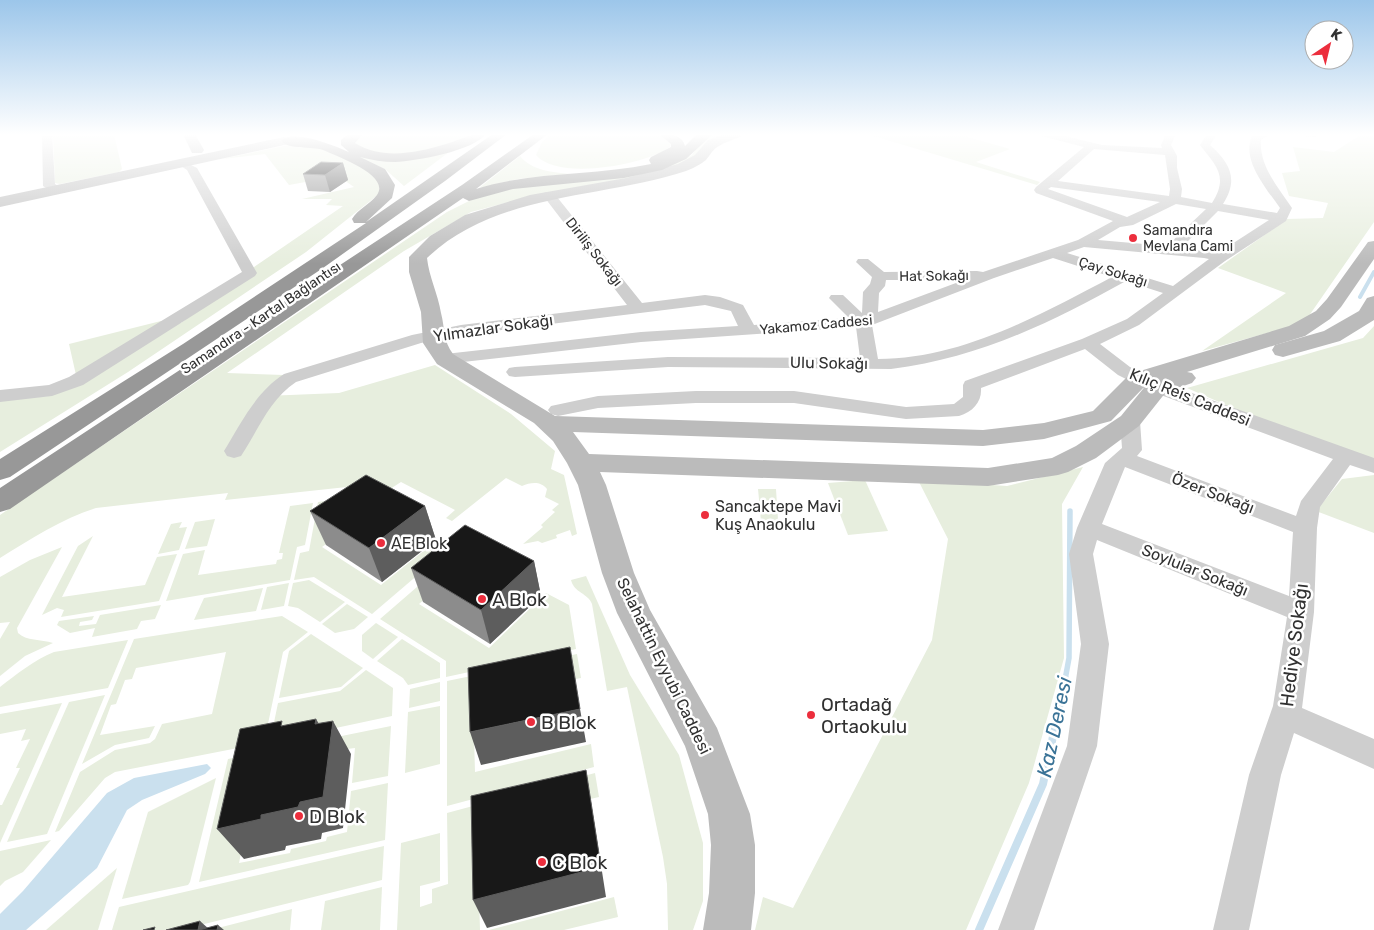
<svg xmlns="http://www.w3.org/2000/svg" width="1374" height="930" font-family="Rubik,sans-serif">
  <style>
    .green { fill: #e7eede }
    .water { fill: #cae0ee }
    .lines { fill: none; stroke-linecap: round; stroke-linejoin: round }
    .stream-far2 { stroke: #cae0ee; stroke-width: 4 }
    .stream-far1 { stroke: #cae0ee; stroke-width: 5.5 }
    .stream { stroke: #cae0ee; stroke-width: 8 }
    .minor { fill: #cecece; fill-rule: evenodd }
    .secondary { fill: #bbb; fill-rule: evenodd }
    .motorway { fill: #989898; fill-rule: evenodd }
    .wall { fill: #8c8c8c }
    .shaded-wall { fill: #5d5d5d }
    .building { fill: #181818; stroke: #5d5d5d }
    .poi-dot { fill: #ec2e3d; stroke: #fff; stroke-width: 2 }
    .labels { text-anchor: middle; dominant-baseline: central; stroke-width: 5; stroke-linejoin: round; paint-order: stroke }
    .far-poi-label { font-size: 14px; fill: #313131; stroke: #fff; text-anchor: start }
    .far-street-label { font-size: 14px; fill: #313131; stroke: #fff }
    .street-label { font-size: 16px; fill: #313131; stroke: #fff }
    .poi-label { font-size: 16px; fill: #313131; stroke: #fff; text-anchor: start }
    .near-poi-label { font-size: 19px; fill: #313131; stroke: #fff; text-anchor: start }
    .near-street-label { font-size: 19px; fill: #313131; stroke: #fff }
    .near-water-label { font-size: 21px; font-style: italic; fill: #3a7397; stroke: #fff }
  </style>
  <rect width="100%" height="100%" fill="#fff"/>
  <!-- green -->
  <g class="green">
    <path d="M53 134H114L122 169 119 172 60 184 55 183Z"/>
    <path d="M364 134H470C447 148 405 159 378 153 370 152 363 148 356 145L355 140Z"/>
    <path d="M551 134H658L664 136 671 144 670 147C645 165 558 181 536 155L542 142Z"/>
    <path d="M714 134H724L712 139 698 155 684 164 634 177 535 195 471 212 404 251 227 373 284 375 265 396 339 393 435 365 511 414 555 451 551 469 564 475 577 534 572 536 570 530 556 535 557 538 542 543 538 541 523 544 543 527 541 525 555 512 552 510 559 504 545 497 547 489C541 481 531 482 522 486L506 478 452 521 446 518 455 510 401 482 387 491 356 486 225 500 228 493 96 508C61 519 31 539 0 558V515L447 212 475 198 503 187 665 168 692 155 704 137Z"/>
    <path d="M867 134H957L1010 149 976 162 1040 182 1037 185Z"/>
    <path d="M1362 134H1374V222L1304 323 1202 351 1286 293 1218 268 1287 219 1323 218 1328 203 1289 196 1282 173 1300 171 1293 147 1334 152Z"/>
    <path d="M288 145H312L360 165 379 178V194L306 252 128 372 0 452V401L48 396 76 375 69 344 161 321 181 323 254 267 343 206 326 205 332 199H302L354 187 338 176 289 185 265 154 222 159Z"/>
    <path d="M449 152 404 186 385 169 349 153 362 157Z"/>
    <path d="M520 156C532 171 553 172 571 174L518 179 479 188Z"/>
    <path d="M1374 326V461L1260 420 1187 388 1363 338Z"/>
    <path d="M1083 467 1062 504 1064 658 1029 783 966 930H755L763 897 793 908 932 640 948 539 918 480 1007 486Z"/>
    <path d="M1374 475V533L1316 511 1342 479Z"/>
    <path d="M865 480 888 531 848 535 828 483Z"/>
    <path d="M758 489H776L778 520 761 521Z"/>
    <path d="M346 498 380 505 322 547 381 585 441 537 454 544 372 614 314 577 294 580 300 553 309 551 318 502Z"/>
    <path d="M313 503 305 545 297 547 290 580 166 601 183 554 205 550 198 575 276 564 277 560 282 559 283 553H279L290 506Z"/>
    <path d="M215 519 207 546 185 549 195 522Z"/>
    <path d="M182 522 179 528 187 527 179 550 158 554 171 524Z"/>
    <path d="M93 536 62 597 145 585 157 557 177 554 159 601 61 617 64 610 57 608 42 615 78 546Z"/>
    <path d="M62 547 17 628 18 633C26 641 41 639 53 643L25 656 0 676V639L10 622 0 623V577L30 560Z"/>
    <path d="M462 548 475 555 419 604 489 648 546 593 569 605 576 649 446 677V661L380 619Z"/>
    <path d="M586 576 630 675 679 755 703 843V901L693 930H668L667 884 663 857 627 687 607 691 592 604C588 593 574 593 571 580Z"/>
    <path d="M309 580 345 602 320 622 298 608 288 606 293 583Z"/>
    <path d="M289 583 284 606 261 610 267 587Z"/>
    <path d="M263 588 256 611 194 620 204 598Z"/>
    <path d="M347 604 368 617 354 629 335 633 322 624Z"/>
    <path d="M161 605 155 619 141 621 137 629 92 637 95 628 70 633 57 625 59 621 94 616 92 620 80 622 79 626 96 624 100 615Z"/>
    <path d="M282 616 308 632 283 652 264 743 115 772 105 778 59 831 55 832 80 772 115 750 150 743 155 739 162 724 212 714 226 652 136 668 132 679 125 680 116 704 111 705 100 735 155 726 149 738 115 745 82 764 134 639Z"/>
    <path d="M376 623 398 637 373 659 362 651V635Z"/>
    <path d="M311 634 363 668 341 687 279 698 289 651Z"/>
    <path d="M402 639 440 663V678L408 685 403 678 377 661Z"/>
    <path d="M128 640 108 688 0 707V687C17 674 34 660 54 652Z"/>
    <path d="M577 654 581 678 473 699 475 772 591 744 594 767 447 806V681Z"/>
    <path d="M366 670 393 688 392 716 270 742 278 703 340 691Z"/>
    <path d="M440 682V701L409 708 410 689Z"/>
    <path d="M105 695 47 834 7 842 69 702Z"/>
    <path d="M62 703 0 843V805H2L20 768H16L30 739 21 741 26 729 0 734V714Z"/>
    <path d="M440 706V764L405 773 408 712Z"/>
    <path d="M391 726 388 776 352 783 355 748 260 760 239 863 290 853 291 849 326 841 327 837 347 832 351 791 388 783 385 840 199 882 228 759Z"/>
    <path d="M595 773 599 797 477 825 480 930H397L401 843 440 833V881L420 886V907L432 903V889L448 884 447 813Z"/>
    <path d="M216 778 190 882 188 885 122 899 148 812Z"/>
    <path d="M51 840 23 872 5 881 0 886V851Z"/>
    <path d="M384 846 382 880 180 930H112L119 907Z"/>
    <path d="M117 868 98 930H46Z"/>
    <path d="M382 887 380 930H321L325 901Z"/>
    <path d="M614 897 618 917 564 930H489Z"/>
    <path d="M292 909 290 930H210Z"/>
  </g>
  <!-- water -->
  <path class="water" d="M207 764 211 768 205 774 142 800 127 810 97 868 26 930H0V914L23 891 107 793 134 778Z"/>
  <g class="lines">
    <!-- stream-far2 -->
    <path class="stream-far2" d="M1360 297 1374 272"/>
    <!-- stream-far1 -->
    <path class="stream-far1" d="M1065 680 1069 658 1070 511"/>
    <!-- stream -->
    <path class="stream" d="M979 930 1043 784 1065 679"/>
    <!-- minor -->
    <g class="minor">
      <path d="M42 134H52L55 184 64 190 62 193H54L43 186Z"/>
      <path d="M1040 134H1057L1102 145 1162 148 1161 145 1166 134H1176L1171 145 1177 156V168L1182 189 1181 197 1212 203C1229 176 1216 166 1200 145L1207 134H1217L1210 145C1230 163 1239 179 1223 204L1277 213 1280 208C1267 189 1241 160 1252 136L1270 134 1261 140C1259 166 1278 187 1292 208L1286 221 1225 261 1139 325 1100 344 1130 367 1164 383 1374 458V473L1350 465 1320 507 1317 528 1314 612 1302 708 1374 739V769L1294 733 1281 775 1249 930H1213L1249 775 1273 706 1287 617 1097 540 1093 554 1109 644 1097 746 1034 930H998L1067 746 1081 644 1069 554 1077 528 1105 463 1122 448 1120 421 1123 417 1130 415 1137 417 1140 421 1142 450 1137 456 1296 516 1301 501 1333 459 1150 391 1118 375 1085 349 981 388C982 402 973 412 959 416L906 419 794 403H696L598 408 558 416 551 414 548 410 551 406 598 396 696 391H794L906 407 954 404 963 397V385L965 381 1082 339 1127 319 1163 293 1126 281C1050 323 979 358 891 369L668 367 515 377 509 376 506 372 509 368 515 367 668 357 860 358 856 327 641 342 445 364 439 363 436 359 439 355 445 354 641 332 738 326 731 311 705 305 461 335 421 343 296 382C269 400 259 429 241 456L234 458 227 456 224 451C241 423 256 392 284 374L412 335 461 325 627 305 545 198 543 195 545 192H553L642 303 705 295 720 297 743 305 754 325 849 318 829 298 831 295H843L862 313 863 292 870 284 872 277 856 262 858 259H868L884 272 977 271 983 272 1078 240 1113 221 1036 193 1034 190 1036 187 1084 147 1041 136ZM1094 149 1165 155 1170 189 1169 196 1058 181ZM1051 187 1160 202 1127 217 1048 189ZM1176 204 1206 209 1167 246 1098 240 1120 227 1133 225ZM1218 211 1269 220 1218 253 1181 248ZM1084 247 1204 258 1209 259 1173 286 1067 253ZM1053 258 1112 277C1040 315 961 359 878 359L872 325 994 278ZM886 280H964L878 312 879 293 885 286ZM1125 467 1293 532 1289 596 1102 524Z"/>
      <path d="M1303 134H1320L1315 137 1304 136Z"/>
      <path d="M187 163 197 168 257 273 255 276 83 385 52 396 0 402V390L49 385 69 377 242 272 187 170 181 166Z"/>
    </g>
    <!-- secondary -->
    <g class="secondary">
      <path d="M183 134H195L204 150 202 153H192Z"/>
      <path d="M724 134H741L740 137C733 140 725 142 719 146 713 149 710 155 706 160 701 164 692 169 686 171 601 199 496 192 427 258 429 277 438 294 441 313 445 328 443 341 453 354L555 416 983 430 1044 423 1093 411 1130 374 1289 326 1316 311 1327 299 1368 242 1374 241V259L1341 307 1330 319 1305 336 1187 372 1192 373 1196 378 1192 383 1166 392 1139 426 1096 458 1068 472 1058 475 988 486 600 472 606 485 634 573 650 610 717 728 750 814 755 845V893L751 930H703L709 893 711 845 708 814 685 746 617 613 602 573 578 485 567 463 553 441 534 423 437 364 423 343 421 312 409 272V257L430 236 465 215 530 195 626 178 678 164 695 155 708 140ZM1147 384 1121 416 1076 446 1052 458 988 468 589 454 573 432 983 446 1044 439 1111 421Z"/>
      <path d="M284 137 289 138 291 141 289 144 0 207V197Z"/>
      <path d="M1374 296V320L1340 341 1283 357 1275 355 1272 350 1275 345 1324 331 1359 311 1367 298Z"/>
    </g>
    <!-- motorway -->
    <g class="motorway">
      <path d="M348 134H363L355 143C381 160 417 153 446 144 463 139 467 134 486 134 473 151 416 161 395 162 383 162 372 160 360 157L385 169 395 185 392 198 366 222 493 134H507L445 181 323 268 10 477 0 480V459L183 344 366 223H354L352 219C358 209 370 204 377 195 391 175 336 156 323 150 312 146 289 150 281 141 292 128 336 146 349 152L341 145V140Z"/>
      <path d="M534 134H548L476 189C533 171 593 176 651 164L649 160 651 157 671 147V144L659 134C669 134 682 134 685 146L697 134H713L686 159 662 170 624 178 513 189 469 201 463 198 10 509 0 512V488L462 185Z"/>
    </g>
  </g>
  <!-- wall -->
  <g class="wall">
    <path d="M343 163 348 180 330 192 308 191 303 174Z"/>
    <path d="M425 506 436 540 382 582 326 545 310 511Z"/>
    <path d="M534 561 541 596 490 644 423 602 411 568Z"/>
  </g>
  <!-- shaded-wall -->
  <g class="shaded-wall">
    <path d="M343 163 348 180 330 192 325 175Z"/>
    <path d="M425 506 436 540 382 582 369 548Z"/>
    <path d="M534 561 541 596 490 644 481 610Z"/>
    <path d="M580 709 586 742 481 765 470 732Z"/>
    <path d="M316 719 330 742 333 721 351 754 343 828 322 833 321 839 286 846 285 850 244 859 217 829 261 815 315 724Z"/>
    <path d="M586 770 606 897 487 928 473 900Z"/>
    <path d="M200 921 210 930H198Z"/>
    <path d="M218 925 224 930H217Z"/>
  </g>
  <!-- building -->
  <g class="building">
    <path d="M321 162 343 163 325 175 303 174Z"/>
    <path d="M366 475 425 506 369 548 310 511Z"/>
    <path d="M465 525 534 561 481 610 411 568Z"/>
    <path d="M570 647 580 709 470 732 468 668Z"/>
    <path d="M316 719 315 724 333 721 323 797 300 802 298 807 261 815V819L217 829 240 729 282 721 281 726Z"/>
    <path d="M586 770 601 867 473 900 471 796Z"/>
    <path d="M200 921 198 930H166Z"/>
    <path d="M218 925 217 930H199Z"/>
    <path d="M155 927 154 930H143Z"/>
  </g>
  <!-- sky -->
  <linearGradient id="sky" x2="0" y2="1"><stop stop-color="#9cc6ea"/><stop offset="0.51" stop-color="#fff"/><stop offset="1" stop-color="#fff" stop-opacity="0"/></linearGradient>
  <rect width="1374" height="264" fill="url(#sky)"/>
  <!-- markers -->
  <g class="poi-dot">
    <circle cx="1133" cy="238" r="5"/>
    <circle cx="705" cy="515" r="5"/>
    <circle cx="381" cy="543" r="5"/>
    <circle cx="482" cy="599" r="5"/>
    <circle cx="811" cy="715" r="5"/>
    <circle cx="531" cy="722" r="5"/>
    <circle cx="299" cy="816" r="5"/>
    <circle cx="542" cy="862" r="5"/>
  </g>
  <g class="labels">
    <!-- far-poi labels -->
    <g class="far-poi-label">
      <text x="1143" y="230">Samandıra<tspan x="1143" dy="16">Mevlana Cami</tspan></text>
    </g>
    <!-- far-street labels -->
    <g class="far-street-label">
      <text transform="translate(594 252) rotate(52)">Diriliş Sokağı</text>
      <text transform="translate(1113 272) rotate(17)">Çay Sokağı</text>
      <text transform="translate(934 276) rotate(-1)">Hat Sokağı</text>
      <text transform="translate(261 318) rotate(-34)">Samandıra - Kartal Bağlantısı</text>
      <text transform="translate(816 325) rotate(-5)">Yakamoz Caddesi</text>
    </g>
    <!-- street labels -->
    <g class="street-label">
      <text transform="translate(493 328) rotate(-8)">Yılmazlar Sokağı</text>
      <text transform="translate(829 363) rotate(1)">Ulu Sokağı</text>
      <text transform="translate(1190 397) rotate(22)">Kılıç Reis Caddesi</text>
      <text transform="translate(1213 493) rotate(21)">Özer Sokağı</text>
      <text transform="translate(1195 570) rotate(22)">Soylular Sokağı</text>
      <text transform="translate(664 666) rotate(64)">Selahattin Eyyubi Caddesi</text>
    </g>
    <!-- poi labels -->
    <g class="poi-label">
      <text x="715" y="506">Sancaktepe Mavi<tspan x="715" dy="18">Kuş Anaokulu</tspan></text>
      <text x="391" y="543">AE Blok</text>
    </g>
    <!-- near-poi labels -->
    <g class="near-poi-label">
      <text x="492" y="599">A Blok</text>
      <text x="821" y="704">Ortadağ<tspan x="821" dy="22">Ortaokulu</tspan></text>
      <text x="541" y="722">B Blok</text>
      <text x="309" y="816">D Blok</text>
      <text x="552" y="862">C Blok</text>
    </g>
    <!-- near-street labels -->
    <g class="near-street-label">
      <text transform="translate(1294 645) rotate(-83)">Hediye Sokağı</text>
    </g>
    <!-- near-water labels -->
    <g class="near-water-label">
      <text transform="translate(1054 727) rotate(-78)">Kaz Deresi</text>
    </g>
  </g>
  <!-- north arrow -->
  <g transform="translate(1329 45) rotate(35)"><circle r="24" fill="#ffffff" stroke="#adadad"/>
  <path d="M0-4L9 19L0 12L-9 19Z" fill="#ec2e3d"/>
  <text y="-8" font-size="14" font-weight="bold" text-anchor="middle" fill="#313131">K</text>
  </g>
</svg>
